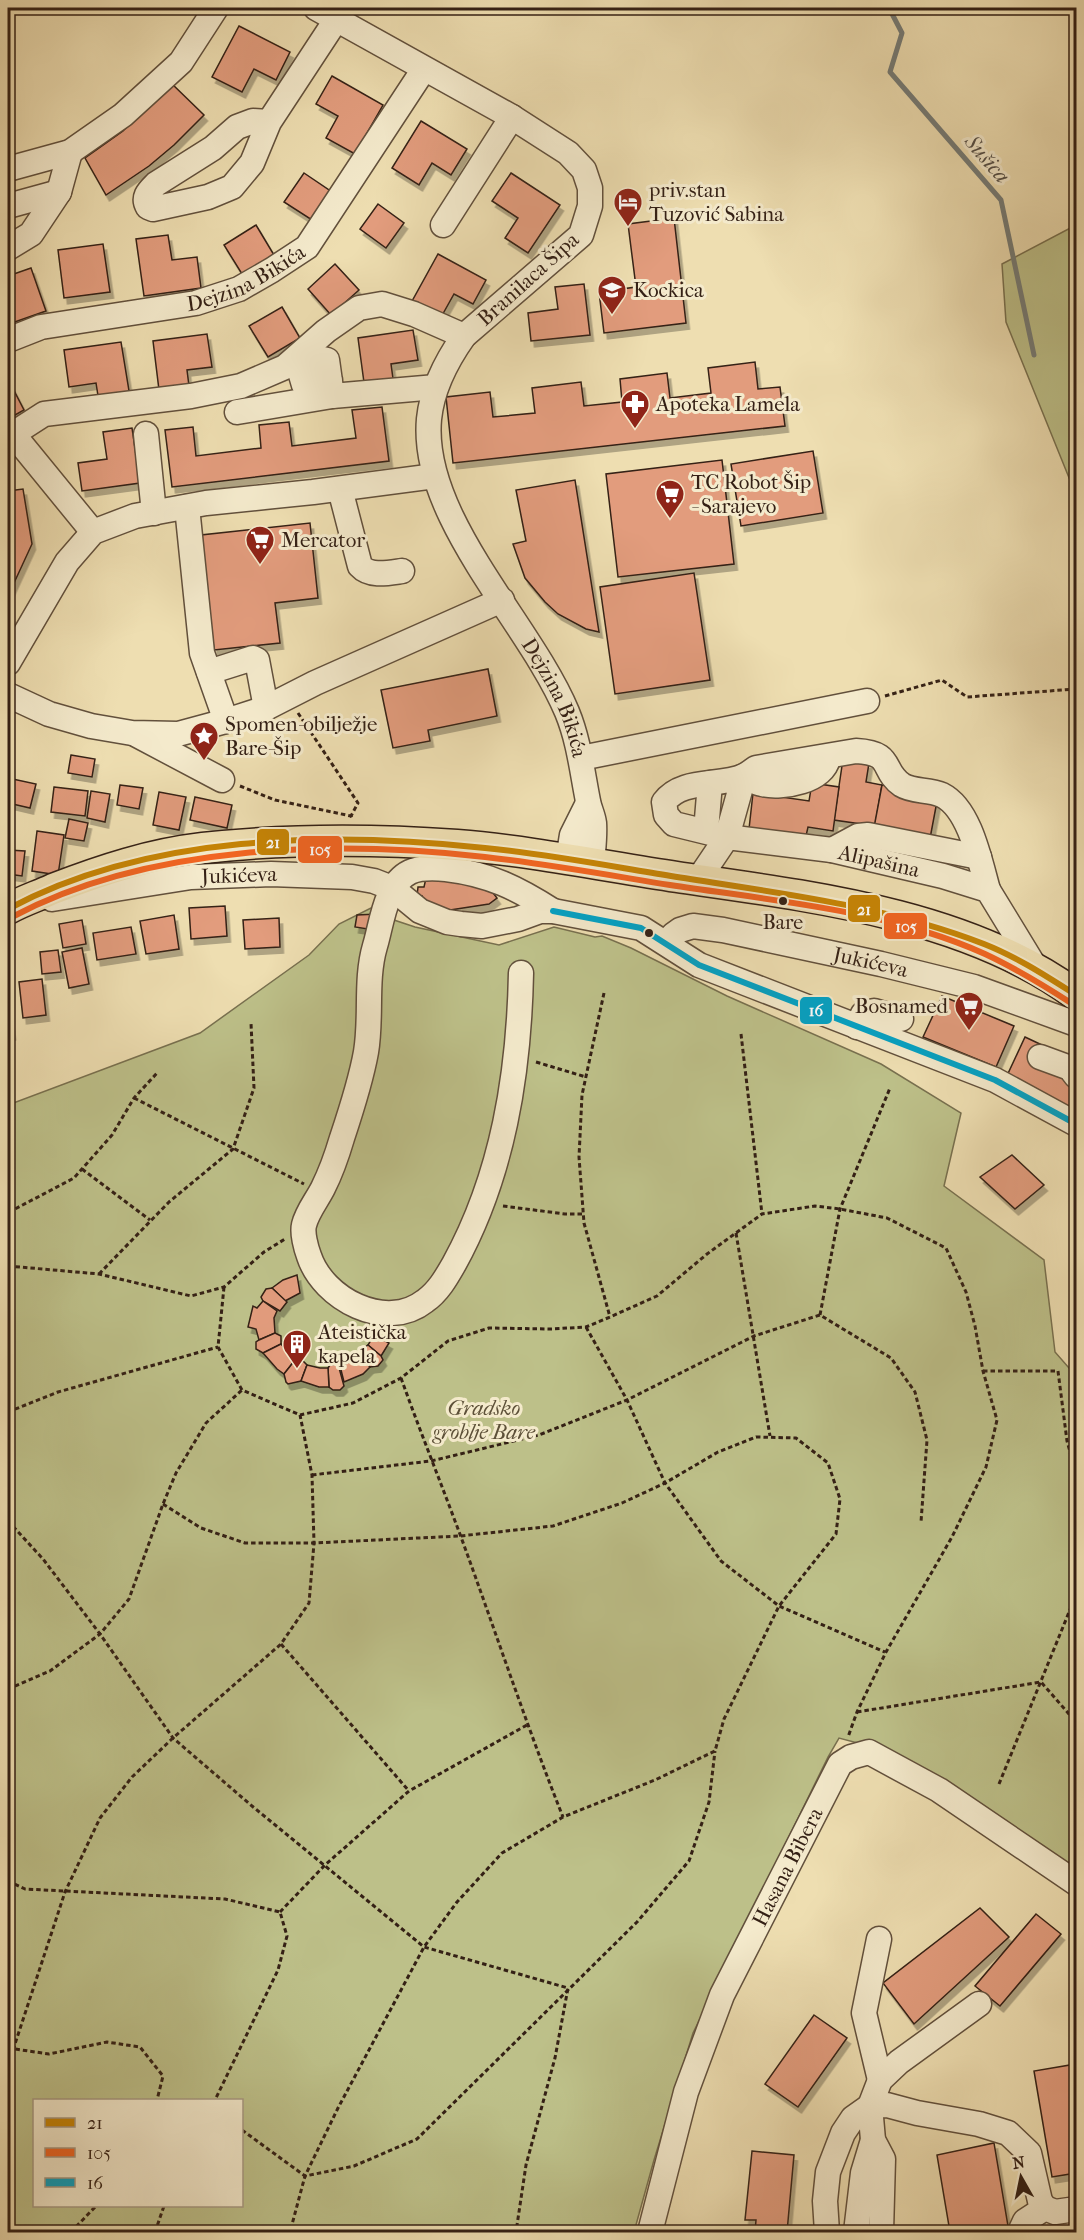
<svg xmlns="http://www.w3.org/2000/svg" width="1084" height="2240" font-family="'IM FELL French Canon',serif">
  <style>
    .green { fill: #bdc089; stroke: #78704f; stroke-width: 1.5; fill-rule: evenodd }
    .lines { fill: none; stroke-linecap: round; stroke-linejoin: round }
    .stream { stroke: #757c77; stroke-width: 5 }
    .building { fill: #e29c7d; stroke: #342015; stroke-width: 1.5; filter: url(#shadow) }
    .minor-casing { stroke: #62503c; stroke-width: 27 }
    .major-casing { stroke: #342015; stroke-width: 33 }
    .path { stroke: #342015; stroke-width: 3; stroke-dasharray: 4.5 3; stroke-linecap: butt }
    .minor { stroke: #f4eacc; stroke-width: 24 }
    .major { stroke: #eedeb1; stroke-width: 30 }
    .bus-1-casing { stroke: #f4eacc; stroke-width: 10 }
    .bus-2-casing { stroke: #f4eacc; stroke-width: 10 }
    .bus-3-casing { stroke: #f4eacc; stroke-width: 10 }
    .bus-1 { stroke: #c68405; stroke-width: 6 }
    .bus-2 { stroke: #f26522; stroke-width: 6 }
    .bus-3 { stroke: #03a2c5; stroke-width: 6 }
    .bus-dot { fill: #342015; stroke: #f4eacc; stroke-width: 2 }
    .labels { text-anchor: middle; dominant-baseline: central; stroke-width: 6; stroke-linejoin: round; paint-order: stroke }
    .bus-label { font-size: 20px; fill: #342015; stroke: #f4eacc }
    .poi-label { font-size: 21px; fill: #342015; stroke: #f4eacc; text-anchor: start }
    .street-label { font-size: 21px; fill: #342015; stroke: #f4eacc }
    .park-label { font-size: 21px; font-style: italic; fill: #5d5038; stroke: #f4eacc }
    .water-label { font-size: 22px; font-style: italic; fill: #544e46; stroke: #f4eacc }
    .line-badge { stroke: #f4eacc; stroke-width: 2 }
    .badge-label { font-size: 16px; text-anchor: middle; font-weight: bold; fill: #fff }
  </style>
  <defs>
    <filter id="shadow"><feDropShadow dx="3.5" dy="6" stdDeviation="0" flood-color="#0004"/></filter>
  </defs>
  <rect width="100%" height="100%" fill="#eedeb1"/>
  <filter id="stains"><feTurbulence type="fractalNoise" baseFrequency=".00333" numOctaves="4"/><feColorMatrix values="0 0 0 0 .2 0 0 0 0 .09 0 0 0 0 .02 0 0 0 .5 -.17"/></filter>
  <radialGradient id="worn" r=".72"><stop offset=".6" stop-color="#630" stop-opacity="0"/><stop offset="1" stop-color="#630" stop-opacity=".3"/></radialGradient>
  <!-- green -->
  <g class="green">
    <path d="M1076 225V495L1006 322 1002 264Z"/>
    <path d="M377 905 388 918 415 927 499 945 554 927 595 937 602 936 631 948 727 996 881 1064 961 1113 944 1186 1044 1260 1055 1352 1076 1376V1877L1046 1848 913 1762 869 1746 839 1738 828 1757 693 2033 654 2160 634 2232H8V1105L200 1033 309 955 339 924ZM34 2100H242V2206H34Z"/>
  </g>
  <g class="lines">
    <!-- stream -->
    <path class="stream" d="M889 8 902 33 890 72 1001 200 1034 355"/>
  </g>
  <!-- building -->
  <g class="building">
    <path d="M239 26 290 52 276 80 254 69 242 92 212 77Z"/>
    <path d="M332 76 383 105 355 154 326 138 338 116 316 104Z"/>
    <path d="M170 82 204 115 174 145 149 166 106 195 85 158 123 131Z"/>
    <path d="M421 121 467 149 451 175 432 163 419 185 392 168Z"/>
    <path d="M304 173 332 192 312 220 284 202Z"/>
    <path d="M511 173 560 205 528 253 505 238 518 218 492 201Z"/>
    <path d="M378 204 404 223 386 248 360 229Z"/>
    <path d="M674 218 686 323 604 333 599 292 636 287 628 224Z"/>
    <path d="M256 225 274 255 242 274 224 245Z"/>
    <path d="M168 235 172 260 197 257 201 288 144 296 136 239Z"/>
    <path d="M103 244 110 292 64 298 58 250Z"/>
    <path d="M438 254 486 280 473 304 454 294 440 319 411 303Z"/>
    <path d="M335 264 359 290 331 315 308 289Z"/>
    <path d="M31 268 46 311 9 324 8 276Z"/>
    <path d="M584 284 590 335 531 341 528 313 558 309 555 287Z"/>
    <path d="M282 307 300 338 268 357 249 326Z"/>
    <path d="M413 330 418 360 391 364 394 386 365 390 358 338Z"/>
    <path d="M207 334 212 367 187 370 189 386 159 390 153 341Z"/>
    <path d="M121 342 130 397 99 402 96 383 69 387 64 350Z"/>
    <path d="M755 362 758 389 780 387 785 426 453 463 446 397 490 392 493 417 535 413 532 388 581 382 584 406 622 402 620 379 667 373 670 398 711 393 708 368Z"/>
    <path d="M8 379 24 410 8 419Z"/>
    <path d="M382 407 389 461 172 487 165 430 193 427 196 456 261 448 259 425 289 422 292 446 356 438 352 410Z"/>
    <path d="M132 428 140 483 82 491 78 463 107 459 103 432Z"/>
    <path d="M813 451 823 513 741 526 731 464Z"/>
    <path d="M722 460 734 564 618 577 606 474Z"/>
    <path d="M575 480 599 632 586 629 558 614 545 602 525 578 513 544 526 541 516 490Z"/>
    <path d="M23 489 32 544 8 596V491Z"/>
    <path d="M310 523 318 598 275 603 280 643 214 650 201 535Z"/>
    <path d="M694 573 710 680 615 694 600 587Z"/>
    <path d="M488 669 497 716 428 730 430 741 393 748 381 690Z"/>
    <path d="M71 755 95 759 92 777 68 773Z"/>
    <path d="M843 759 869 763 866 782 882 785 875 826 834 820Z"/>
    <path d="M8 778 36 784 30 808 8 803Z"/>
    <path d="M812 783 839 787 833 831 808 827 806 836 749 829 753 793 809 801Z"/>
    <path d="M120 785 143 788 139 809 117 805Z"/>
    <path d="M882 785 938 796 925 865 869 854Z"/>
    <path d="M54 787 88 791 85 816 51 812Z"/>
    <path d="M91 791 110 794 105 822 87 818Z"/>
    <path d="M159 792 186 797 179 830 153 825Z"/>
    <path d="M195 797 232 805 227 828 190 820Z"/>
    <path d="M69 819 88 823 84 841 65 838Z"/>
    <path d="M37 831 64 835 58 875 32 871Z"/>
    <path d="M8 850 25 851 22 876 8 874Z"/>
    <path d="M426 878 487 885 497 898 489 904 450 910 421 903 422 896H417L418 887H424Z"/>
    <path d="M225 906 227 936 191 939 189 908Z"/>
    <path d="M377 914 374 930 355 927 357 915Z"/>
    <path d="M174 915 179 949 146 954 140 921Z"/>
    <path d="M279 918 280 947 245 949 243 920Z"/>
    <path d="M82 920 86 944 63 948 59 924Z"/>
    <path d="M131 927 136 954 97 960 93 933Z"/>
    <path d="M82 948 89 984 69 988 62 952Z"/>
    <path d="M58 950 61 972 42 974 40 952Z"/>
    <path d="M42 979 46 1015 23 1018 19 982Z"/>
    <path d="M942 996 1014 1026 996 1067 923 1037Z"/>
    <path d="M8 1006 12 1034 8 1035Z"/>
    <path d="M1025 1037 1076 1061V1114L1005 1080Z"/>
    <path d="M1012 1155 1044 1185 1015 1209 980 1177Z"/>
    <path d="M297 1275 300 1293 285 1301 272 1288 283 1280Z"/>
    <path d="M272 1288 287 1302 280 1311 263 1301 261 1297 266 1289Z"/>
    <path d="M263 1301 277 1311 274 1318 275 1333 259 1340 256 1329 248 1327 253 1306 257 1308Z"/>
    <path d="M275 1333 281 1336V1344L263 1353 256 1349V1342L259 1340Z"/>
    <path d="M374 1335 389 1343 381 1356 368 1345Z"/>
    <path d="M281 1344 295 1360 284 1374 277 1369 263 1353Z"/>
    <path d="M368 1345 381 1356 383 1360 378 1366 370 1367 359 1355 361 1350Z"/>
    <path d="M359 1355 370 1367 363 1374 344 1382 340 1366 354 1360Z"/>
    <path d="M295 1360 303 1361 307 1365 301 1381 288 1384 286 1382 284 1374Z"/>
    <path d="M338 1364 344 1386 340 1390H333L329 1387 328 1368 330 1365Z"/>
    <path d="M307 1365 320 1368H328L329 1387H319L301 1381Z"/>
    <path d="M980 1908 1009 1937 914 2024 883 1983Z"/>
    <path d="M1036 1914 1061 1934 1000 2006 975 1986Z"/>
    <path d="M814 2015 847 2038 798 2107 765 2084Z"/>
    <path d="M1076 2064V2173L1052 2177 1034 2071Z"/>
    <path d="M994 2143 1009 2232H950L937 2155Z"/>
    <path d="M752 2151 794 2155 787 2232H755L756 2220H745Z"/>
  </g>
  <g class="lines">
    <!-- minor casing -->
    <g class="minor-casing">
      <g id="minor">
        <path id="s1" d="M316 8 512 117 568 153 584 170 590 188V206L581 235 464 336C447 360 432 389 429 419 420 518 530 623 567 712 579 741 582 771 588 801 589 808 593 815 594 823 595 836 593 850 592 864"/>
        <path d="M269 122 253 121 237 127 213 148 156 184C149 191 142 197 148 207L153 209 208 197 232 187 252 163 269 122 336 20"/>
        <path d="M8 169 70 152 123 115 181 62 216 8"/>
        <path d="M8 206 59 192"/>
        <path d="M443 225 512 117"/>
        <path d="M8 248 31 234 59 192 70 152"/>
        <path id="s2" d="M8 340 41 327 196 303 239 289 272 270 307 247 424 69"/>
        <path d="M330 380 304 385 299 368C305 360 318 357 327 360L332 396"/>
        <path d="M237 412 332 396 436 387"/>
        <path d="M13 434 44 414 191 396 241 386 285 367 326 331 359 308 382 304 414 314 464 336"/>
        <path d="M146 434 154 513"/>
        <path d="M8 440 13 434 93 532"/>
        <path d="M340 489 360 566C370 577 388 573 402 571"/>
        <path d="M187 507 202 653 226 721"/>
        <path d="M8 663 67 562 93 532 135 516 206 503 313 492 435 476"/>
        <path d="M209 672 253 658 257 660 266 708"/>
        <path d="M8 695 49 714 91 726 132 733 178 734 226 721 266 708 315 683 502 600"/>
        <path d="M137 735 222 780"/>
        <path d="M581 758 867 701"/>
        <path d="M744 776 727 837 674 824 666 815 664 802C682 778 718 787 744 776 748 774 753 770 756 768L856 751C895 753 880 770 902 785 913 792 929 789 942 795 970 809 980 862 988 890"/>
        <path d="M744 776C750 779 756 783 762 784 782 789 826 781 828 757"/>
        <path d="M706 831 710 783"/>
        <path d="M832 850 858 836 868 835 979 857"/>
        <path d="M568 860 572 835 588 803"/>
        <path id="s3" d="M698 880 727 837 832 850 943 876 988 890 1035 967"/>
        <path id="s4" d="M52 899 191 877 271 874 352 877 374 881 392 888 420 911 447 922 461 924 482 926 518 919 540 911H553L641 928 699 965 995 1080 1076 1124"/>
        <path id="s5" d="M670 945 673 935 680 930 693 926 723 930 881 964 974 987 1076 1024"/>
        <path d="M521 973C519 1074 503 1175 454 1264 446 1278 438 1292 425 1301 386 1332 323 1299 309 1256 306 1248 302 1233 304 1225 307 1212 317 1200 323 1188 331 1172 337 1155 342 1138 351 1111 361 1080 366 1052 372 1017 365 980 375 946 382 923 385 884 410 872 421 867 434 868 446 869 489 874 517 888 553 911"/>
        <path d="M857 1027 863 1014 874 1011 901 1019"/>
        <path d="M1040 1057 1070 1068 1076 1076"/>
        <path d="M879 1939 864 2013 880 2080"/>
        <path id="s6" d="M650 2232 686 2092 722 1995 840 1764 851 1757 869 1752 939 1790 1076 1883"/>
        <path d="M827 2232 825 2201 828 2172 843 2133 853 2118 870 2106 887 2105 917 2113 979 2124 1008 2133 1029 2153 1040 2201 1045 2208 1055 2212 1076 2209"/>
        <path d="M856 2232 863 2173 873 2140"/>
        <path d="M881 2232 883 2159 873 2140 870 2106 880 2080 899 2062 979 2004"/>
        <path d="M1020 2232 1025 2221 1045 2208"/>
      </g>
    </g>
    <!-- major casing -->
    <g class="major-casing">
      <path id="major" d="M8 909C22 901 38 896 53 889 102 870 151 854 203 848 286 839 373 839 457 845 531 851 604 866 677 877 809 896 967 914 1076 995"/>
    </g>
    <!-- path -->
    <g class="path">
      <path d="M885 696 942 680 967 697 1076 689"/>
      <path d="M298 713 358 803 351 816 352 818"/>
      <path d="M240 786 275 800 351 816"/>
      <path d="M604 993 582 1095 579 1157 584 1223 610 1317"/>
      <path d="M741 1034 762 1214"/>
      <path d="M536 1062 586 1077"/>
      <path d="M134 1098 304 1184"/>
      <path d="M82 1169 150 1220"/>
      <path d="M503 1206 565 1214H583"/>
      <path d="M8 1209H15L74 1178 112 1135 134 1098 158 1072"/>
      <path d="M736 1233 770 1436"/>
      <path d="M8 1266 99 1274 191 1296 224 1287 264 1252 285 1239"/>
      <path d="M99 1274 169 1202 233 1149 254 1088 251 1023"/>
      <path d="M224 1287 218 1347 242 1390 300 1415 353 1403 401 1378 448 1341 489 1328 551 1329 586 1327 610 1317 657 1296 707 1254 762 1214 815 1206 840 1209 887 1218 946 1248 966 1292 975 1326 983 1371 997 1420 986 1467 952 1537 886 1652 857 1712 848 1737"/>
      <path d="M820 1315 840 1209 890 1088"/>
      <path d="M586 1327 627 1400 665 1483 721 1561 779 1606 885 1652"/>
      <path d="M983 1371H1058L1067 1441 1076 1473"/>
      <path d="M401 1378C420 1431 441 1483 461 1537 495 1630 526 1724 563 1817"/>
      <path d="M8 1412 58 1392 218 1347"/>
      <path d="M312 1475 431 1461 539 1435 627 1400 754 1336 820 1315 891 1358 915 1392 927 1440 921 1522"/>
      <path d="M163 1504 201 1528 245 1543H314L460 1536 553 1526 622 1503 665 1483 718 1452 756 1437 796 1438 828 1463 840 1499 836 1534 779 1606 724 1719 715 1751 655 1780 563 1817 502 1853 457 1902 424 1947 338 2108 305 2176 290 2232"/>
      <path d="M8 1521 43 1559 100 1634 173 1738 252 1806 424 1947 568 1988 555 2058 526 2165 516 2232"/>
      <path d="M281 1644 409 1791"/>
      <path d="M8 1689 50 1671 100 1634 129 1599 163 1504 176 1473 206 1423 242 1390"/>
      <path d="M857 1712 1041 1682 1076 1722"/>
      <path d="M999 1784 1076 1595"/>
      <path d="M8 1881 25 1889 225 1899 280 1912 287 1936 278 1970 215 2100"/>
      <path d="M280 1912 325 1865 409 1791 527 1725"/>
      <path d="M8 2048 49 2054 107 2042 140 2047 163 2076 157 2100"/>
      <path d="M13 2050 65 1892 100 1818 132 1777 173 1738 281 1644 309 1603 314 1543 312 1475 300 1415"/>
      <path d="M242 2130 305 2176 354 2166 417 2139 637 1922 689 1861 709 1802 715 1751"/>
      <path d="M71 2232 96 2206"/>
      <path d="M155 2232 164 2206"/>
    </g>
    <!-- minor -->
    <use href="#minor" class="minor"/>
    <!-- major -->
    <use href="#major" class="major"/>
    <!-- bus-1 casing -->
    <g class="bus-1-casing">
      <path id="bus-1" d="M8 909C147 834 331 831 485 848 547 854 609 866 671 876 777 893 884 905 984 944 1017 957 1046 976 1076 995"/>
    </g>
    <!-- bus-2 casing -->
    <g class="bus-2-casing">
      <path id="bus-2" d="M12 917C149 844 334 840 485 857 547 864 608 875 670 885 775 901 887 910 985 954 1015 968 1043 985 1071 1003"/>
    </g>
    <!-- bus-3 casing -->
    <g class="bus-3-casing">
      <path id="bus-3" d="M553 911 641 928 699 965 995 1080 1076 1124"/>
    </g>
    <!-- bus-1 -->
    <use href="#bus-1" class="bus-1"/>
    <!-- bus-2 -->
    <use href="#bus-2" class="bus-2"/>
    <!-- bus-3 -->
    <use href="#bus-3" class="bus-3"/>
  </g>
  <!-- icons -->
  <defs>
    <g id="hotel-pin" transform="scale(1.5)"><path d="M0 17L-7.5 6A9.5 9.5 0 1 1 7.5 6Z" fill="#8f2418" stroke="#f4eacc"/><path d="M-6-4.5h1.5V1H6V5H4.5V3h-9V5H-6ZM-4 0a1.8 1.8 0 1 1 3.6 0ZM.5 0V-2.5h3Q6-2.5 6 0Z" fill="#fff"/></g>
    <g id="school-pin" transform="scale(1.5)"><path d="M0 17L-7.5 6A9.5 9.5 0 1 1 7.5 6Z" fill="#8f2418" stroke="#f4eacc"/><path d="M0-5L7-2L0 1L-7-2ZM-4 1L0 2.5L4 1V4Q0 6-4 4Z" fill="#fff"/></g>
    <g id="pharmacy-pin" transform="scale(1.5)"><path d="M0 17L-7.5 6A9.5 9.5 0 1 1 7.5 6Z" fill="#8f2418" stroke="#f4eacc"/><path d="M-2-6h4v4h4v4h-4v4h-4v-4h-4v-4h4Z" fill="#fff"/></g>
    <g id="supermarket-pin" transform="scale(1.5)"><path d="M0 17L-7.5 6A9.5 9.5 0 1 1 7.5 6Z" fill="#8f2418" stroke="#f4eacc"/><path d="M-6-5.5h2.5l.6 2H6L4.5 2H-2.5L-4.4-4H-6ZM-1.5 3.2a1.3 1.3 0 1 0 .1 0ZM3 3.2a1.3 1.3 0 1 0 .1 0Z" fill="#fff"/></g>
    <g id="sight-pin" transform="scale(1.5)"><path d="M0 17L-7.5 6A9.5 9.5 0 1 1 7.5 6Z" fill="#8f2418" stroke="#f4eacc"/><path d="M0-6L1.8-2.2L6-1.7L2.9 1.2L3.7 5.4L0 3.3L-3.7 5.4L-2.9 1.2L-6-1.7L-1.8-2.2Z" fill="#fff"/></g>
    <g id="building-pin" transform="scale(1.5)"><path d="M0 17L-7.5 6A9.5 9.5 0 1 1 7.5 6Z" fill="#8f2418" stroke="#f4eacc"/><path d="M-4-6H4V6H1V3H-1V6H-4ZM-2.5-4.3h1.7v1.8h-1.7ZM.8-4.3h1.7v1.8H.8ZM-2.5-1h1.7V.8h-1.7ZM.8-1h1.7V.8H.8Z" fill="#fff"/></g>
  </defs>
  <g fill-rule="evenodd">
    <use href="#hotel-pin" x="628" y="202"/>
    <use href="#school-pin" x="612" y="290"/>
    <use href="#pharmacy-pin" x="635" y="404"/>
    <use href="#supermarket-pin" x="670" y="494"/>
    <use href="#supermarket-pin" x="260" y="540"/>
    <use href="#sight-pin" x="204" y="736"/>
    <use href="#supermarket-pin" x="969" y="1006"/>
    <use href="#building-pin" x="297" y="1344"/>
  </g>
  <!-- markers -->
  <g class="bus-dot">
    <circle cx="783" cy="901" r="5"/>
    <circle cx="649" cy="933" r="5"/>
  </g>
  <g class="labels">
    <!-- bus labels -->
    <g class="bus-label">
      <text x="783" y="922">Bare</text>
    </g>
    <!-- poi labels -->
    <g class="poi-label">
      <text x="649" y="190">priv.stan<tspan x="649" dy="24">Tuzović Sabina</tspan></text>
      <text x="633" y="290">Kockica</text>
      <text x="656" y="404">Apoteka Lamela</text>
      <text x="691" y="482">TC Robot Šip<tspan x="691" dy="24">- Sarajevo</tspan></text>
      <text x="281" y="540">Mercator</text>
      <text x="225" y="724">Spomen-obilježje<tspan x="225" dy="24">Bare-Šip</tspan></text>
      <text x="948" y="1006" text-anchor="end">Bosnamed</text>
      <text x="318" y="1332">Ateistička<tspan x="318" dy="24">kapela</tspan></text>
    </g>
    <!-- street labels -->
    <g class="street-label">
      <text stroke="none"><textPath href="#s2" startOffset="248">Dejzina Bikića</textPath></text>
      <text transform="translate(528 279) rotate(-42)">Branilaca Šipa</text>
      <text stroke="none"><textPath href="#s1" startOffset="938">Dejzina Bikića</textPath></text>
      <text stroke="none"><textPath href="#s3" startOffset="206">Alipašina</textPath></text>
      <text stroke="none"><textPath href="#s4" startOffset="189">Jukićeva</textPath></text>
      <text stroke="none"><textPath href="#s5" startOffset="214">Jukićeva</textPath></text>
      <text stroke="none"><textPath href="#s6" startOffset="392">Hasana Bibera</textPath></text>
    </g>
    <!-- park labels -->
    <g class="park-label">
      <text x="484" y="1408">Gradsko<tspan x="484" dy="24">groblje Bare</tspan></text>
    </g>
    <!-- water labels -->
    <g class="water-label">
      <text transform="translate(987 159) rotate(49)">Sušica</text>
    </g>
  </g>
  <g class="line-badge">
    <rect x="256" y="828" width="34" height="28" rx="6" fill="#c68405"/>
    <rect x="297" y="835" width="46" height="29" rx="6" fill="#f26522"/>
    <rect x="847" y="894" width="34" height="29" rx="6" fill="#c68405"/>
    <rect x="883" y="912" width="45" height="28" rx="6" fill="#f26522"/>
    <rect x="799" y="996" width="34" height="29" rx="6" fill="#03a2c5"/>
  </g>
  <g class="badge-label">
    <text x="273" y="848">21</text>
    <text x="320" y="855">105</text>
    <text x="864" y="915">21</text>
    <text x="906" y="932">105</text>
    <text x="816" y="1016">16</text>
  </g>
  <!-- margin -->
  <rect width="1084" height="2240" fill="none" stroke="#eedeb1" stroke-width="30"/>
  <rect x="9" y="9" width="1066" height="2222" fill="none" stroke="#342015" stroke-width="3"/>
  <rect x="15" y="15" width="1054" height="2210" fill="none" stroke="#342015" stroke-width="1.5"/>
  <!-- legend -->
  <rect x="33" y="2099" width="210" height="108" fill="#f4eacc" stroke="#a79983" stroke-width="1.5"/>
  <rect x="45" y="2118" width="30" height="9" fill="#c68405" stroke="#a79983" stroke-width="1.5"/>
  <text x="87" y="2129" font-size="18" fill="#342015">21</text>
  <rect x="45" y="2148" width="30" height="9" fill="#f26522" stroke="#a79983" stroke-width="1.5"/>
  <text x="87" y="2159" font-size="18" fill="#342015">105</text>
  <rect x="45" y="2178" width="30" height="9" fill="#03a2c5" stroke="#a79983" stroke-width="1.5"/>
  <text x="87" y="2189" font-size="18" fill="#342015">16</text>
  <!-- north arrow -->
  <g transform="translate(1021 2177) rotate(351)" stroke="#f4eacc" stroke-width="4.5" paint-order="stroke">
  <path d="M0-4.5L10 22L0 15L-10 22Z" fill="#342015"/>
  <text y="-9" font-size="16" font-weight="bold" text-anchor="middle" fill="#342015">N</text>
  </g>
  <rect width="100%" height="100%" filter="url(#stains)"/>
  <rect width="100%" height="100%" fill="url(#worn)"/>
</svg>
